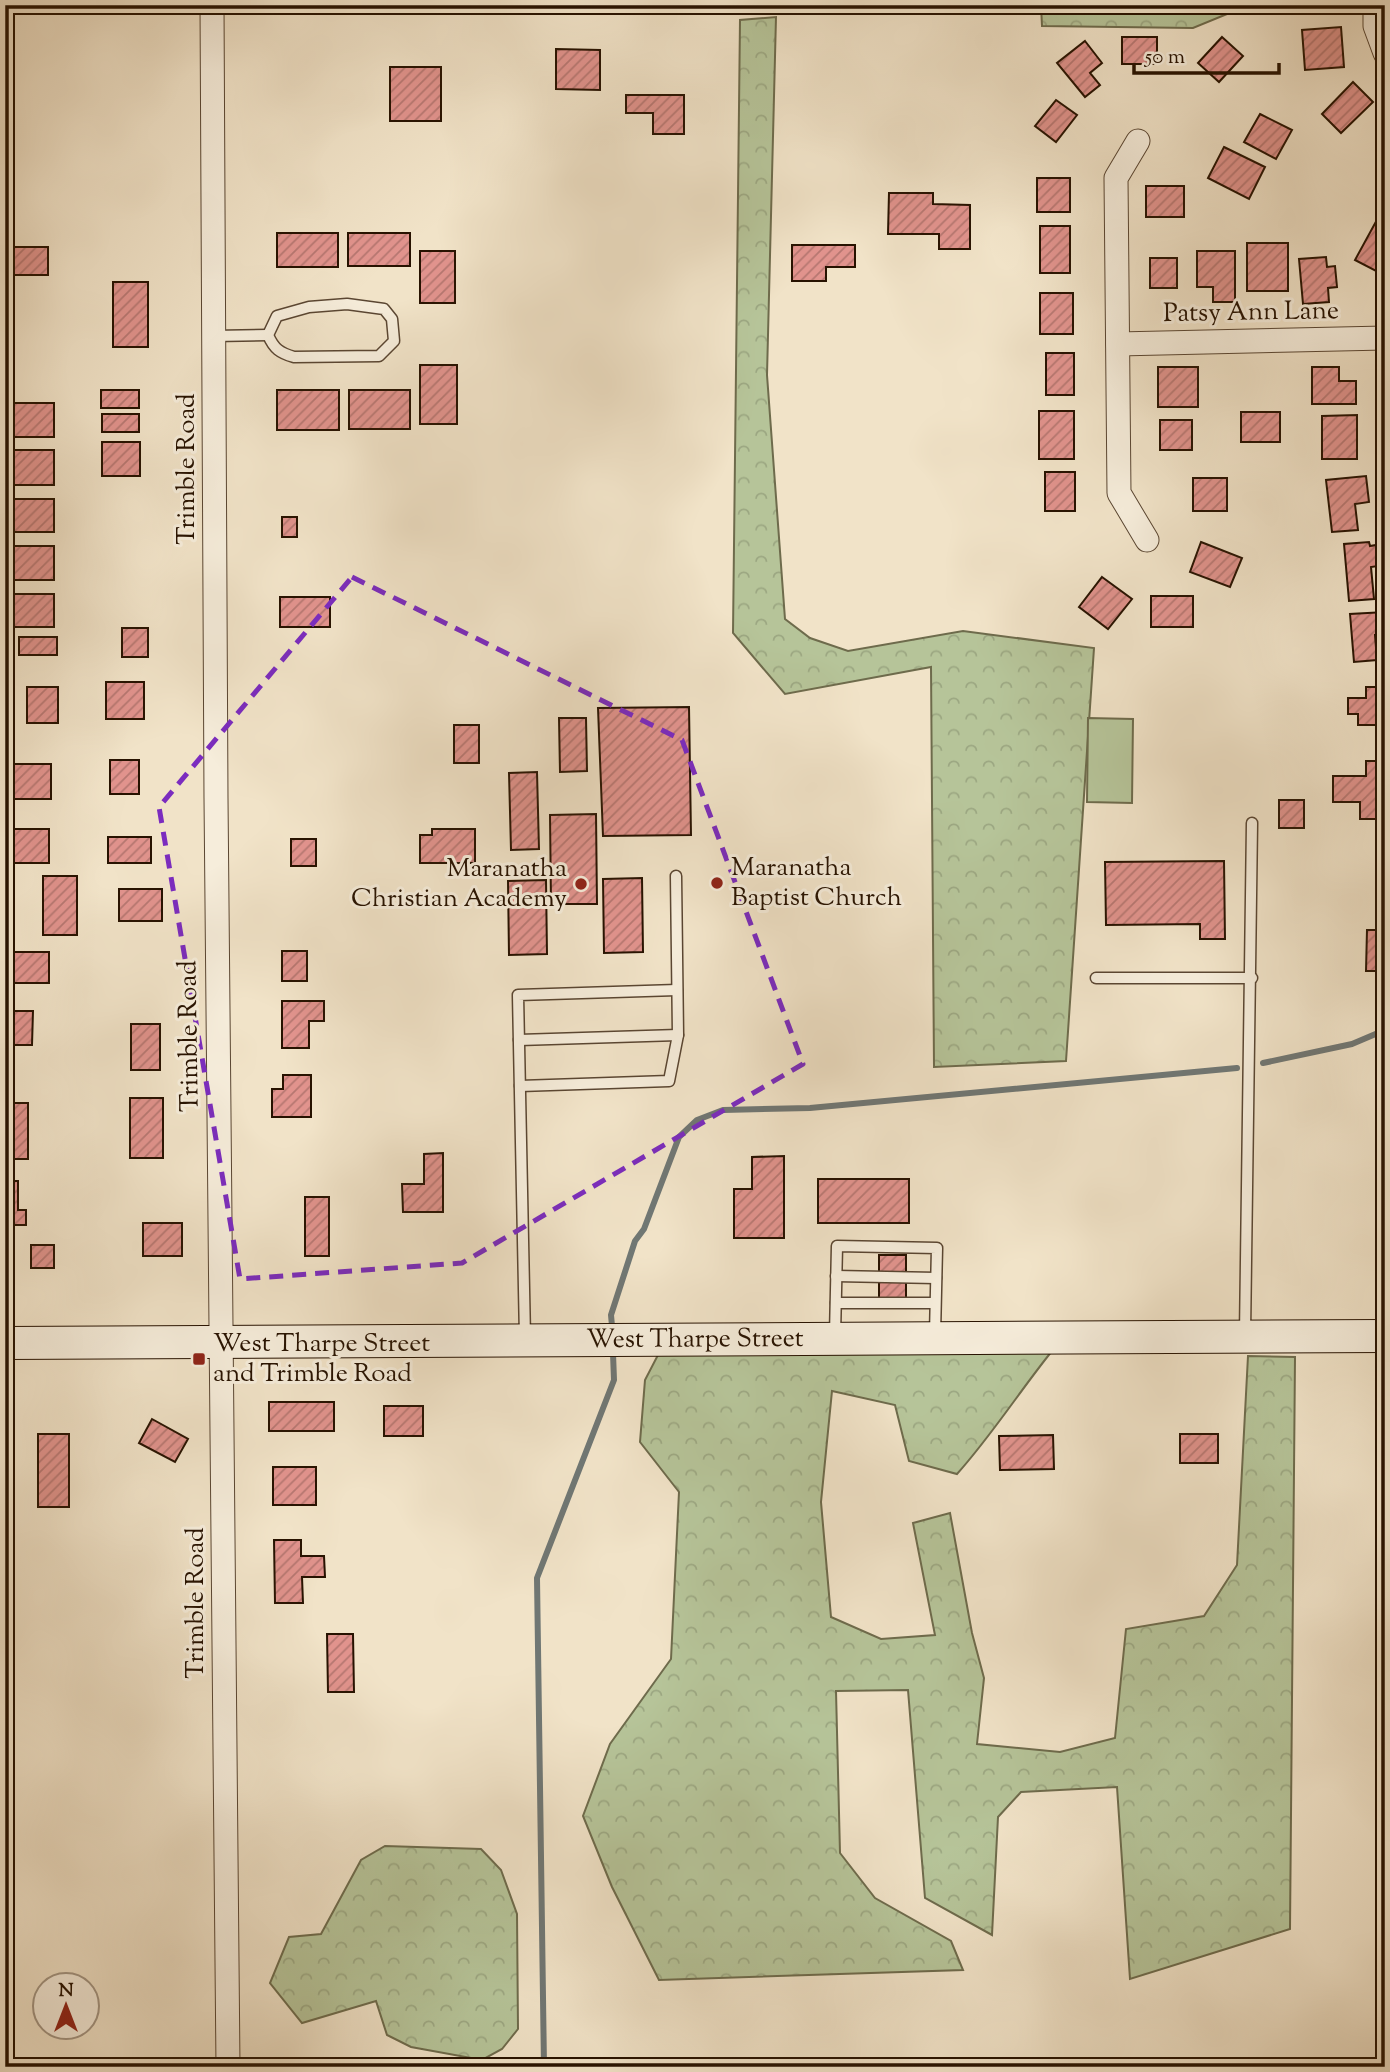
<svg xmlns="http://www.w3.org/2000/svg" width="1390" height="2072" font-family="'Sorts Mill Goudy',serif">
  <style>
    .forest { fill: url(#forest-crowns); stroke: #6e6b4c; stroke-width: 2 }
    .garden { fill: #b6c499; stroke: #6e6b4c; stroke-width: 2 }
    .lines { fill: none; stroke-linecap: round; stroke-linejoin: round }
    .stream { stroke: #707774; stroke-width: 6 }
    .building { fill: url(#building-hatch); stroke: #271200; stroke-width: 2 }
    .service-casing { stroke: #5a4632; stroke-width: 13 }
    .minor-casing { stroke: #5a4632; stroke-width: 25 }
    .secondary-casing { stroke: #271200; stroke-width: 34 }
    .service { stroke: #f6eddb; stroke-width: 10 }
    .minor { stroke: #f6eddb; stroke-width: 23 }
    .secondary { stroke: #f6eddb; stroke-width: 32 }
    .marked { fill: none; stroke: #7b2cbf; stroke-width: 5; stroke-dasharray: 14 9; stroke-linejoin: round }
    .poi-dot { fill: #8f2418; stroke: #f6eddb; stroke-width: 2.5 }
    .labels { text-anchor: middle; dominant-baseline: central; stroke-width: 6; stroke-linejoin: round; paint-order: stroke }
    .street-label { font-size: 26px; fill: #271200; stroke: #f6eddb }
    .poi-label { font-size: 26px; fill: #271200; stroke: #f6eddb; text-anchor: start }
  </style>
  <defs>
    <pattern id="forest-crowns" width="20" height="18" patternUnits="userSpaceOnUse" patternTransform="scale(1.75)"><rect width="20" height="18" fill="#b6c499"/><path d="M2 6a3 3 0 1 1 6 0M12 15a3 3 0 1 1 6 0" fill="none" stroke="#9ca782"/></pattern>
    <pattern id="building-hatch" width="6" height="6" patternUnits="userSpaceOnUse" patternTransform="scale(1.75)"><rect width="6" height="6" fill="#e1938d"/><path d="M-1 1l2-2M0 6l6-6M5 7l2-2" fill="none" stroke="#b67771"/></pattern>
  </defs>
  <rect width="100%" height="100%" fill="#f1e3c8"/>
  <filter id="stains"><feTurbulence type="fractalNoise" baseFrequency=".00286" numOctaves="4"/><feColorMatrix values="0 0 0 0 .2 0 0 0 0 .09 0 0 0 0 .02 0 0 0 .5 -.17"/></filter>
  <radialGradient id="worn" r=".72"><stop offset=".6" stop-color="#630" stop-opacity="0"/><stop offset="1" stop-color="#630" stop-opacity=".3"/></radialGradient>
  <!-- forest -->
  <g class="forest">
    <path d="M1041 5H1249L1193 28 1042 26Z"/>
    <path d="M776 17 767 375 785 619 810 638 848 651 963 631 1094 648 1066 1061 934 1067 931 667 785 694 733 633 740 20Z"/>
    <path d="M1052 1351C1019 1392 992 1435 957 1474L909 1461 895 1405 832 1391 821 1502 831 1617 881 1639 935 1635 913 1523 950 1513 972 1633 984 1678 977 1744 1060 1752 1115 1738 1126 1629 1204 1616 1237 1565 1248 1356 1295 1357 1290 1929 1130 1979 1117 1787 1021 1792 998 1817 992 1935 925 1898 908 1690 836 1691 840 1853 875 1898 951 1941 963 1970 659 1980 612 1887 583 1816 610 1744 671 1659 679 1492 640 1442 645 1380 659 1353Z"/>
    <path d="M385 1846 481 1849 501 1870 517 1914 518 2029 502 2049 482 2060 411 2047 387 2035 376 2001 302 2023 270 1983 289 1937 321 1934 361 1860Z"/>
  </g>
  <!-- garden -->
  <path class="garden" d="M1088 718 1133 719 1132 803 1087 802Z"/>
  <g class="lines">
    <!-- stream -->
    <g class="stream">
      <path d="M1263 1063 1352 1044 1385 1030"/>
      <path d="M612 1326 611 1315 635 1241 644 1229 679 1137 697 1120 723 1110 810 1108 1237 1068"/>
      <path d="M544 2067 537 1578 614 1380 613 1353"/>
    </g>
  </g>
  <!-- building -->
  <g class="building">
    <path d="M1341 27 1344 67 1305 70 1302 30Z"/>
    <rect x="1122" y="37" width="35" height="27"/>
    <path d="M1222 37 1243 56 1219 82 1198 63Z"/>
    <path d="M1085 41 1102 63 1090 73 1100 85 1085 97 1057 63Z"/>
    <path d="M556 49 600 50V90L556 89Z"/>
    <rect x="390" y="67" width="51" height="54"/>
    <path d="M1353 82 1373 102 1341 133 1322 114Z"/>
    <path d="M626 95H684V134H653V113H626Z"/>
    <path d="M1056 100 1077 115 1056 142 1035 126Z"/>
    <path d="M1260 114 1292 130 1276 159 1244 142Z"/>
    <path d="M1224 147 1265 167 1249 199 1208 178Z"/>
    <rect x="1037" y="178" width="33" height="34"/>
    <rect x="1146" y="186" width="38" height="31"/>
    <path d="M889 193H933V204L970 205V249H939V234H888Z"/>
    <path d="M1379 216 1385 219V260L1378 272 1355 260Z"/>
    <rect x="1040" y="226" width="30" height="47"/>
    <rect x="277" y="233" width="61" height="34"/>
    <rect x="348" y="233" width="62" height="33"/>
    <rect x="1247" y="243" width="41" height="48"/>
    <path d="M792 245H855V267H826V281H792Z"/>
    <rect x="12" y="247" width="36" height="28"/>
    <rect x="420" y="251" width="35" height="52"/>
    <path d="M1197 251H1235V302H1213V287H1197Z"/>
    <path d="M1326 257 1327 267 1335 266 1337 287 1328 288 1329 302 1303 304 1299 259Z"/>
    <rect x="1150" y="258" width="27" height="30"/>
    <rect x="113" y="282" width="35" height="65"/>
    <rect x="1040" y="293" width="33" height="41"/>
    <rect x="1046" y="353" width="28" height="42"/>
    <rect x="420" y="365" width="37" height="59"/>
    <rect x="1158" y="367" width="40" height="40"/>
    <path d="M1312 367H1339V381H1356V404H1312Z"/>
    <rect x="101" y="390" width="38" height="18"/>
    <rect x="277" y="390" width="62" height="40"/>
    <rect x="349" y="390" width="61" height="39"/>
    <rect x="12" y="403" width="42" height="34"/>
    <rect x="1039" y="411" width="35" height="48"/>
    <rect x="1241" y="412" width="39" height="30"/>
    <rect x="102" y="414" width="37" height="18"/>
    <path d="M1357 415V459H1322V416Z"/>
    <rect x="1160" y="420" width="32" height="30"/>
    <rect x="102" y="442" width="38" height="34"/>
    <rect x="13" y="450" width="41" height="35"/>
    <rect x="1045" y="472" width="30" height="39"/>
    <path d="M1366 476 1369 502 1355 504 1358 530 1332 532 1326 480Z"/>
    <rect x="1193" y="478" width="34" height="33"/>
    <rect x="10" y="499" width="44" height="33"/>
    <rect x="282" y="517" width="15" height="20"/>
    <path d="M1201 542 1242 558 1230 587 1190 572Z"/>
    <path d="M1369 542 1370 546 1376 545 1378 566 1371 567 1374 599 1349 601 1344 544Z"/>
    <rect x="13" y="546" width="41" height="34"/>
    <path d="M1102 577 1132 599 1108 629 1079 607Z"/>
    <rect x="13" y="594" width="41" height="33"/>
    <rect x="1151" y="596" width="42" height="31"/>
    <rect x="280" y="597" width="50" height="30"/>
    <path d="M1385 612V634L1375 635 1377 660 1354 662 1350 614Z"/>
    <rect x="122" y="628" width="26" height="29"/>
    <rect x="19" y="637" width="38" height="18"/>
    <rect x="106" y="682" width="38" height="37"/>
    <rect x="27" y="687" width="31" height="36"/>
    <path d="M1366 687H1385V725H1358V714H1348V698H1366Z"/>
    <path d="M689 707 691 835 603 836 598 708Z"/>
    <path d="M559 718H586L587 771 560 772Z"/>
    <rect x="454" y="725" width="25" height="38"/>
    <rect x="110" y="760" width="29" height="34"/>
    <path d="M1366 761H1385V819H1360V802H1333V776H1366Z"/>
    <rect x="12" y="764" width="39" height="35"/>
    <path d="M537 772 539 849 511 850 509 773Z"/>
    <rect x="1279" y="800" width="25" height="28"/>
    <path d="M596 814 597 904H551L550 815Z"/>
    <rect x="5" y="829" width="44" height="34"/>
    <path d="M432 829H475V863H420V835H432Z"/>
    <rect x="108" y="837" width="43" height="26"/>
    <rect x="291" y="839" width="25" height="27"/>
    <path d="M1224 861 1225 939H1200V924L1106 925 1105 862Z"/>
    <rect x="43" y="876" width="34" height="59"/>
    <path d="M642 878 643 952 604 953 603 879Z"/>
    <path d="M546 880 547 954 509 955 508 881Z"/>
    <rect x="119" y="889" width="43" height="32"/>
    <path d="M1367 930H1385V971H1366Z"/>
    <rect x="282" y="951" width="25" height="30"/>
    <rect x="5" y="952" width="44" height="31"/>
    <path d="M282 1001H324V1021H309V1048H282Z"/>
    <path d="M5 1011H33L32 1045H5Z"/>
    <rect x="131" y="1024" width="29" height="46"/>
    <path d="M283 1075H311V1117H272V1089H283Z"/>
    <rect x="130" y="1098" width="33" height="60"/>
    <rect x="5" y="1103" width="23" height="56"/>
    <path d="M443 1153V1212H403L402 1184H424V1154Z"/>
    <path d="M784 1156V1238H734V1189H752V1157Z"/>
    <rect x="818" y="1179" width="91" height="44"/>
    <path d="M5 1181H18V1210H26V1225H5Z"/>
    <rect x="305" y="1197" width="24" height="59"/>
    <rect x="143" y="1223" width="39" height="33"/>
    <rect x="31" y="1245" width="23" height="23"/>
    <rect x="879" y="1255" width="27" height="44"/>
    <rect x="269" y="1402" width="65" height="29"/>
    <rect x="384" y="1406" width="39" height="30"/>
    <path d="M152 1419 188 1439 175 1462 139 1443Z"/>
    <rect x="38" y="1434" width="31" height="73"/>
    <rect x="1180" y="1434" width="38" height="29"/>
    <path d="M1053 1435 1054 1469 1000 1470 999 1436Z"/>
    <rect x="273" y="1467" width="43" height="38"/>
    <path d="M274 1540H301V1556H324L325 1577H302L303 1603H275Z"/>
    <path d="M327 1634H353L354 1692H328Z"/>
  </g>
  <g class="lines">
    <!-- service casing -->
    <g class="service-casing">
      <g id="service">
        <path d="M347 304 384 309 392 319 394 341 379 356 294 357C280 353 274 349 268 335L277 316 309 307Z"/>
        <path d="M214 336 268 335"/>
        <path d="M1096 978H1252"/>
        <path d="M519 1040 678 1035"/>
        <path d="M520 1086 669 1081 678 1035 676 876"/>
        <path d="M836 1276 936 1278"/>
        <path d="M836 1303H935"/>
        <path d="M1245 1334 1252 823"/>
        <path d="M835 1335 837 1246 937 1248 935 1334"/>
        <path d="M525 1338 518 995 677 990"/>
      </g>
    </g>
    <!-- minor casing -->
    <g class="minor-casing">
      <g id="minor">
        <path d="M212 5 216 798 228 2067"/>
        <path d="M1375 5V26L1385 53"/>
        <path d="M1138 141 1116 178 1119 493 1147 540"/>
        <path d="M1118 344 1385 338"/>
      </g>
    </g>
    <!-- secondary casing -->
    <g class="secondary-casing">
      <g id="secondary">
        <path id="s1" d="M5 1343 1385 1336"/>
      </g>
    </g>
    <!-- service -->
    <use href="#service" class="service"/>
    <!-- minor -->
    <use href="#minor" class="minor"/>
    <!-- secondary -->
    <use href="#secondary" class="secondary"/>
  </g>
  <!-- marked area -->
  <path class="marked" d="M352 577 682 740 803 1064 462 1263 240 1279 159 807Z"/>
  <!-- markers -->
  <g class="poi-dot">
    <circle cx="717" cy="883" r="7"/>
    <circle cx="581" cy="884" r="7"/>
    <rect x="192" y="1352" width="14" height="14" rx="3.5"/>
  </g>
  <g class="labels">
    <!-- street labels -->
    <g class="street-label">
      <text transform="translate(1251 313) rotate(-1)">Patsy Ann Lane</text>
      <text transform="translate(187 469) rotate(-90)">Trimble Road</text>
      <text transform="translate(190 1036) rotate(-91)">Trimble Road</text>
      <text stroke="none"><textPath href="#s1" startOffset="690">West Tharpe Street</textPath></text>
      <text transform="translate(196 1603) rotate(-90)">Trimble Road</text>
    </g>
    <!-- poi labels -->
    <g class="poi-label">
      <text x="731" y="868">Maranatha<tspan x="731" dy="30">Baptist Church</tspan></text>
      <text x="567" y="869" text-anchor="end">Maranatha<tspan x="567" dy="30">Christian Academy</tspan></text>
      <text x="213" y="1344">West Tharpe Street<tspan x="213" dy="30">and Trimble Road</tspan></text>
    </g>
  </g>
  <!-- margin -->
  <rect width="1390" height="2072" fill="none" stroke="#f1e3c8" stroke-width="28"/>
  <rect x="7" y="7" width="1376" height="2058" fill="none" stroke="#271200" stroke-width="3.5"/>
  <rect x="14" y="14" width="1362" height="2044" fill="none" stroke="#271200" stroke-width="2"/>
  <!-- north arrow -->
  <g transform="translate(66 2006)"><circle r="33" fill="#f6eddb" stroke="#a39583" stroke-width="2"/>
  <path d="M0-5L12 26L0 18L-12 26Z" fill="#8f2418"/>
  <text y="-10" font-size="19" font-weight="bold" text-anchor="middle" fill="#271200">N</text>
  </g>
  <!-- scale -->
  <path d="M1134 63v10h145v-10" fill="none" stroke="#271200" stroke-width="3.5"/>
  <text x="1145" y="63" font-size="21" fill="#271200" stroke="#f6eddb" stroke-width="5" paint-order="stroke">50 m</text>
  <rect width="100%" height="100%" filter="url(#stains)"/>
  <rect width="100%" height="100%" fill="url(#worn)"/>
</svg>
